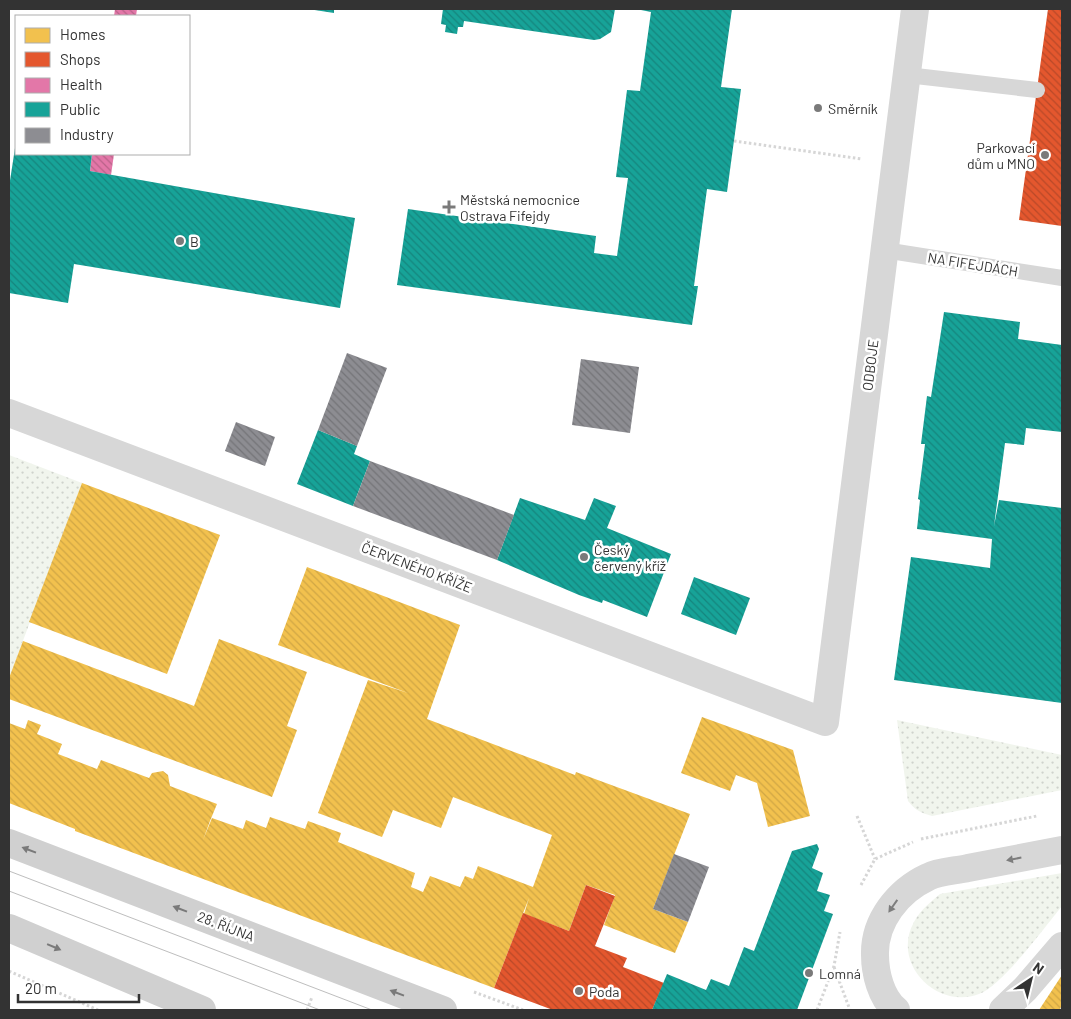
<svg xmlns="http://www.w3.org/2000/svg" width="1071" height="1019" font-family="Barlow,sans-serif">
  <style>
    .grass { fill: url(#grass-dots) }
    .homes { fill: url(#homes-back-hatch) }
    .shops { fill: url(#shops-back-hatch) }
    .health { fill: url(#health-back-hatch) }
    .public { fill: url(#public-back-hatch) }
    .industry { fill: url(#industry-back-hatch) }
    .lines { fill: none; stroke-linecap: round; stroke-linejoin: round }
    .path { stroke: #d6d6d6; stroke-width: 3; stroke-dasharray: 2.5 2.5; stroke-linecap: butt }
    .service { stroke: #d7d7d7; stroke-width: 16 }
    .minor { stroke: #d7d7d7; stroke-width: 28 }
    .secondary { stroke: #d0d0d0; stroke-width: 28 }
    .tram { stroke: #bebebe; stroke-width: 1 }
    .oneway { fill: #7a7a7a }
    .oneway2 { fill: #7d7d7d }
    .poi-dot { fill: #7a7a7a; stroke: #fff; stroke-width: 2 }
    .labels { text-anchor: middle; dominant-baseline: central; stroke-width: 5; stroke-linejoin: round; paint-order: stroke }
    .poi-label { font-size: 14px; fill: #333; stroke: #fff; text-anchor: start }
    .street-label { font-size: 14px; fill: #333; stroke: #fff }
  </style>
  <defs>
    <pattern id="grass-dots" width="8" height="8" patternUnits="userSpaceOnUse" patternTransform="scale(1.25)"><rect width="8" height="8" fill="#f1f5ed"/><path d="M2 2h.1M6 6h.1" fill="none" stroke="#cfd2cc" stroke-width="1.8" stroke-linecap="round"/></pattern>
    <pattern id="homes-back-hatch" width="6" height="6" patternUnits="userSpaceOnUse" patternTransform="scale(1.25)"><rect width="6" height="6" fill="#f2c14e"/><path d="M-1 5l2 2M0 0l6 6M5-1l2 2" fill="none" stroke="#d0a645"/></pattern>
    <pattern id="shops-back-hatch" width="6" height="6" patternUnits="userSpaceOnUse" patternTransform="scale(1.25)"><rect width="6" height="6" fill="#e4572e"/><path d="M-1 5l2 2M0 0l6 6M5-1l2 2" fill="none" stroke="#b94928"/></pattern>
    <pattern id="health-back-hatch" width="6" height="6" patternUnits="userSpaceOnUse" patternTransform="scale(1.25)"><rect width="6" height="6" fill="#e377a8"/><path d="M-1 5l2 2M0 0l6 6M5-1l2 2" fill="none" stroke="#b96289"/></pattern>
    <pattern id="public-back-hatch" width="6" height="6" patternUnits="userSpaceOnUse" patternTransform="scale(1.25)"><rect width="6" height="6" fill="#17a398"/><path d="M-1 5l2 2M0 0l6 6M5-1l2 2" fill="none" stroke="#15857d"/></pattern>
    <pattern id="industry-back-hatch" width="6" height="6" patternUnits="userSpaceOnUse" patternTransform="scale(1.25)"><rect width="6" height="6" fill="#8d8d92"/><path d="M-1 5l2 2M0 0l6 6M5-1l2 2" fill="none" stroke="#747478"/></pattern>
  </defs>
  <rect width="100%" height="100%" fill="#fff"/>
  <!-- grass -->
  <g class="grass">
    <path d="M9 455 82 483 9 678Z"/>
    <path d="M897 720 1062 755V790L932 816C921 813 915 810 908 801Z"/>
    <path d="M1062 873V906C1044 928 1002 986 979 994 936 1010 891 963 914 922 920 910 931 902 940 894Z"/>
  </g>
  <!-- homes -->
  <g class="homes">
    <path d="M82 483 220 535 167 674 29 622Z"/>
    <path d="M307 567 460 625 427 719 575 775 576 772 690 814 653 909 688 922 675 953 604 925 615 895 586 885 569 931 524 914 529 898 494 988 75 831V829L9 803V723L25 729 28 720 41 725 37 734 62 744 58 754 97 769 101 760 149 778 152 773 163 771 168 775 170 786 217 804 210 821 203 840 212 818 243 829 246 820 266 828 270 817 305 829 308 821 341 833 338 842 415 873 411 887 423 892 430 876 460 887 465 876 473 879 478 866 533 887 552 835 453 797 441 828 393 810 382 837 318 813 368 680 408 693 278 645Z"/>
    <path d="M219 639 307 672 287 726 297 730 272 797 9 699V678L23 641 194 706Z"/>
    <path d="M702 717 793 750 810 816 768 827 757 783 736 775 730 791 681 773Z"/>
    <path d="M1062 975V1010H1039Z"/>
  </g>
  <!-- shops -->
  <g class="shops">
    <path d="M1048 9H1062V226L1019 220Z"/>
    <path d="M586 885 615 896 595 946 627 958 623 967 664 983 652 1010H553L494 988 523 913 569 931Z"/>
  </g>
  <!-- health -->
  <g class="health">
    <path d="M115 9H137L136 16H114Z"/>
    <path d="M92 154H114L111 175 90 171Z"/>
  </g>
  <!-- public -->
  <g class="public">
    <path d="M308 9H334V13Z"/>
    <path d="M443 9H615L611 32 600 39 594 40 464 21 463 27H458L457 34 445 32 446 25 441 24Z"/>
    <path d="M636 9H732L721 87 741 89 727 192 707 189 694 286H698L692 325 397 285 408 209 596 236 594 253 617 256 628 178 616 177 627 90 640 91 651 12Z"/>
    <path d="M15 148 16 154H92L90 171 355 218 340 308 74 264 68 303 9 293V187Z"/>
    <path d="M944 312 1020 322 1018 339 1062 345V432L1026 428 1024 445 1005 443 994 526 999 500 1062 508V703L894 680 911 557 990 568 992 539 917 529 920 500 918 499 925 444H921L927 396 931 397Z"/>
    <path d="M318 430 357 446 354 454 370 461 353 506 297 484Z"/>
    <path d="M520 498 585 520 594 498 616 506 607 528 671 554 647 617 603 600 602 603 579 595 497 560Z"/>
    <path d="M694 577 750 598 736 635 681 614Z"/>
    <path d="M817 844 819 849 812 868 823 873 817 891 830 895 824 911 833 914 797 1010H652L667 974 706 990 711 979 729 986 744 947 754 951 792 851Z"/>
  </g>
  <!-- industry -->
  <g class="industry">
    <path d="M347 353 387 368 357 446 318 430Z"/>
    <path d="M581 359 639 367 630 433 572 425Z"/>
    <path d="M236 422 275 437 265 466 225 451Z"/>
    <path d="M370 461 514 515 497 560 353 506Z"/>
    <path d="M674 854 709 867 688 922 653 909Z"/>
  </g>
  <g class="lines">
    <!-- path -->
    <g class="path">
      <path d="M734 141 862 159"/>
      <path d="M857 816 875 859"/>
      <path d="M921 839 1037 816"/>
      <path d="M861 885 875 859 913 842"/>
      <path d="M834 967 850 1010"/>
      <path d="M9 971 98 1010"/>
      <path d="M474 992 523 1010"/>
      <path d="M307 1010 312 997"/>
      <path d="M817 1010 834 966 840 932"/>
      <path d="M1061 1010 1062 1008"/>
    </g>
    <!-- service -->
    <g class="service">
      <path d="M907 75 1037 90"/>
      <path d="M884 250 1062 278"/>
    </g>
    <!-- minor -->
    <g class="minor">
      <path d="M9 413 825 722 915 9"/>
      <path d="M896 1010C881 998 875 973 875 955 874 921 898 891 928 877 939 871 956 871 968 868 1000 862 1031 856 1062 850"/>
      <path d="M1003 1010 1025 989 1062 946"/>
    </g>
    <!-- secondary -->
    <g class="secondary">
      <path d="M9 843 443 1010"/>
      <path d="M9 928 202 1010"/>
    </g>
    <!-- tram -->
    <g class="tram">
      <path d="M9 871 372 1010"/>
      <path d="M9 891 320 1010"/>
    </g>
  </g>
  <!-- one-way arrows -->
  <defs><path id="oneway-solid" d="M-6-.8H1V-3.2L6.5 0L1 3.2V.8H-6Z" transform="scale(1.25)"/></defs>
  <g class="oneway">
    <use href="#oneway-solid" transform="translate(29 850) rotate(-159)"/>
    <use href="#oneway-solid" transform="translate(180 909) rotate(-159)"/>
    <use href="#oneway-solid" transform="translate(54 947) rotate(23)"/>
    <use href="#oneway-solid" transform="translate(397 993) rotate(-159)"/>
  </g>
  <g class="oneway2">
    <use href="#oneway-solid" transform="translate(1014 859) rotate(169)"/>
    <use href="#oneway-solid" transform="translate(893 906) rotate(125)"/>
  </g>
  <!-- markers -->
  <g class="poi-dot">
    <circle cx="818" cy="108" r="5"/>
    <circle cx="1045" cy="155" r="5"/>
    <path d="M446.5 199.5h5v5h5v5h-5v5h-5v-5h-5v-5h5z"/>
    <circle cx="180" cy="241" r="5"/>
    <circle cx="584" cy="557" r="5"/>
    <circle cx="809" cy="973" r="5"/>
    <circle cx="579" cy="991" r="5"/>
  </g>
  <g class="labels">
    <!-- poi labels -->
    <g class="poi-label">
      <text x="828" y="108">Směrník</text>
      <text x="1035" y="147" text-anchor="end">Parkovací<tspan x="1035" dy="16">dům u MNO</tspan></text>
      <text x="460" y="199">Městská nemocnice<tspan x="460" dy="16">Ostrava Fifejdy</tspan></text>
      <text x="190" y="241">B</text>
      <text x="594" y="549">Český<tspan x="594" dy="16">červený kříž</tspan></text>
      <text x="819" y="973">Lomná</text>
      <text x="589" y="991">Poda</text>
    </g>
    <!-- street labels -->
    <g class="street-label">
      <text transform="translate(973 264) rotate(9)">NA FIFEJDÁCH</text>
      <text transform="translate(870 365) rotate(-83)">ODBOJE</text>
      <text transform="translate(417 567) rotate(21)">ČERVENÉHO KŘÍŽE</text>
      <text transform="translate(226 926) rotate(21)">28. ŘÍJNA</text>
    </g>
  </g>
  <!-- border -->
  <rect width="1071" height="1019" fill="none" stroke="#333333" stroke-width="20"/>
  <!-- legend -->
  <rect x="15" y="15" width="175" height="140" fill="#ffffff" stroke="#adadad"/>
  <rect x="25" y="28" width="25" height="15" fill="#f2c14e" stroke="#adadad"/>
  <text x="60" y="40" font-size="15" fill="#333333">Homes</text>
  <rect x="25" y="52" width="25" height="15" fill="#e4572e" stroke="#adadad"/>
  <text x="60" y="65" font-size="15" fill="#333333">Shops</text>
  <rect x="25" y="78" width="25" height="15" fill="#e377a8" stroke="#adadad"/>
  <text x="60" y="90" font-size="15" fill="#333333">Health</text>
  <rect x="25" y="102" width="25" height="15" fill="#17a398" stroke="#adadad"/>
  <text x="60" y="115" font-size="15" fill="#333333">Public</text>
  <rect x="25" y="128" width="25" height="15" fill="#8d8d92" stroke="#adadad"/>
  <text x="60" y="140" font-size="15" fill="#333333">Industry</text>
  <!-- north arrow -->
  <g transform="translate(1031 979) rotate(35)" stroke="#ffffff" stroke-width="4" paint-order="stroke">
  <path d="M0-4L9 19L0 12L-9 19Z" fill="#333333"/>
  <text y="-8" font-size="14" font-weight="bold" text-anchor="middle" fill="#333333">N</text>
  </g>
  <!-- scale -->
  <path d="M18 994v8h121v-8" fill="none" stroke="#333333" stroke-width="2.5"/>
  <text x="25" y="994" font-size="15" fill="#333333" stroke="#ffffff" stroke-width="4" paint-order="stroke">20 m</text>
</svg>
